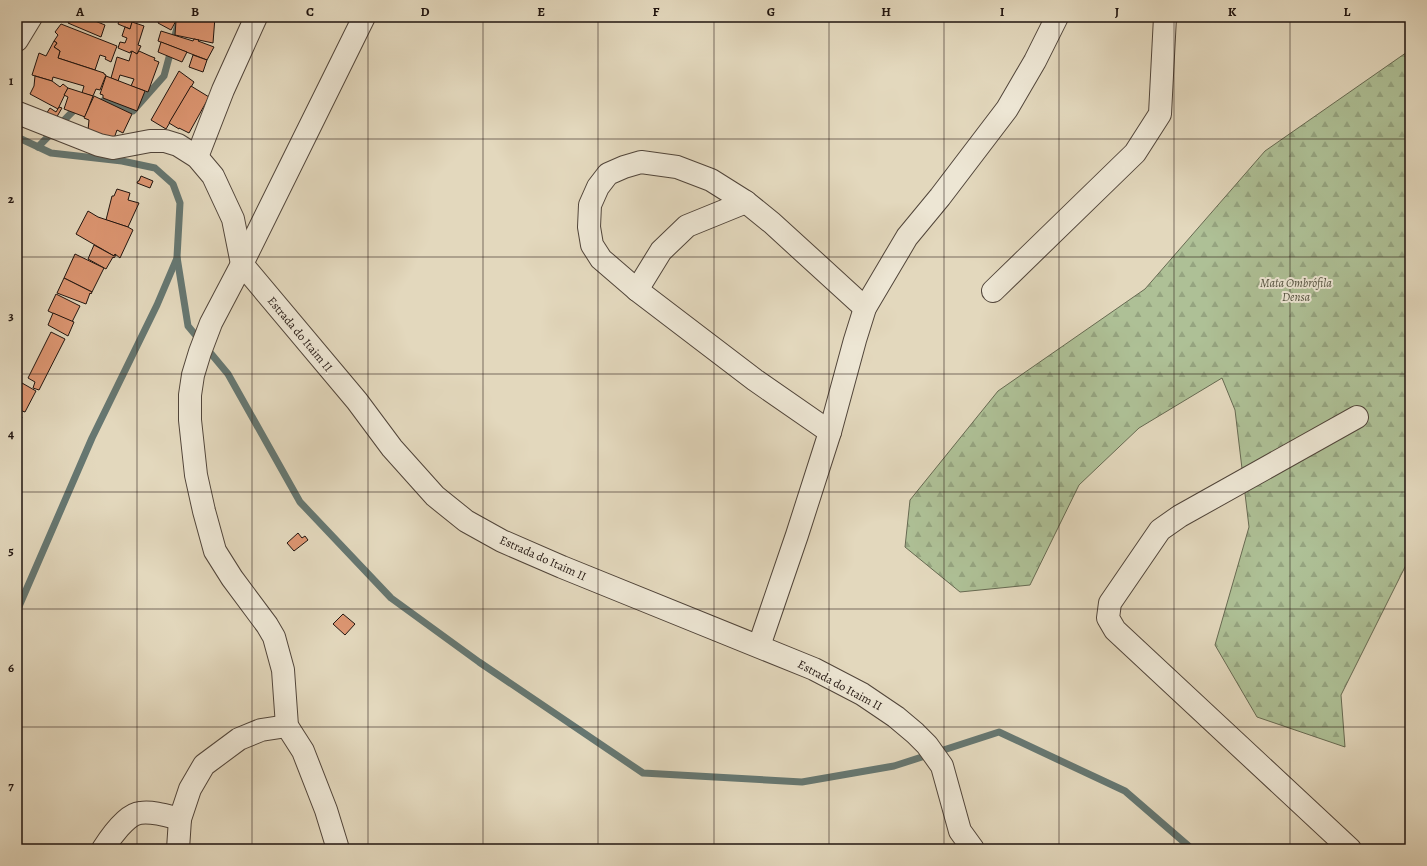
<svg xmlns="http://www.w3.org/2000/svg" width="1427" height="866" font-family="Alegreya,serif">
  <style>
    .forest { fill: url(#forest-firs); stroke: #676a52 }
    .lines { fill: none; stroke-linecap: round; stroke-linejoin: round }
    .stream { stroke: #667771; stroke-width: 7 }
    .building { fill: #dd9672; stroke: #20140f }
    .minor-casing { stroke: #51453a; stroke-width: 24 }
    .minor { stroke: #ede6d4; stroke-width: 22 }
    .grid { fill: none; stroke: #20140f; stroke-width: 1; stroke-opacity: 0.55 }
    .labels { text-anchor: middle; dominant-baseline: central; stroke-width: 4; stroke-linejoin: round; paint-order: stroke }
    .park-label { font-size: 12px; font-style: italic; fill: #52503e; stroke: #ede6d4 }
    .street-label { font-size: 12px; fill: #20140f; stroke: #ede6d4 }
    .neatline { fill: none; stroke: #20140f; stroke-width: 1.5 }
    .grid-label { font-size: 13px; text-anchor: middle; font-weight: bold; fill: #20140f }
  </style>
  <defs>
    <pattern id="forest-firs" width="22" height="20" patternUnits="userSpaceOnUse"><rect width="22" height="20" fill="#aec096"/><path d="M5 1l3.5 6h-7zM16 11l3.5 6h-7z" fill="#95a480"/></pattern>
  </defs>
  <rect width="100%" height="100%" fill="#e3d8bd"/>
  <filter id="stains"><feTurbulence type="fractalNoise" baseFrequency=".005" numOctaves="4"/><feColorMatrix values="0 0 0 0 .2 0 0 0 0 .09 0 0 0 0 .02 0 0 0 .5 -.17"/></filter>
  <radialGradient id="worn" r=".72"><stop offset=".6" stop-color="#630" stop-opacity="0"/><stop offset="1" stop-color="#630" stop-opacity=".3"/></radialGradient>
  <!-- forest -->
  <path class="forest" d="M1410 50V557L1341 695 1345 747 1257 717 1215 645 1249 527 1235 410 1222 378 1139 428 1079 485 1030 585 960 592 905 547 910 500 998 391 1145 289 1265 151Z"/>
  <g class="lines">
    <!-- stream -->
    <g class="stream">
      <path d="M103 101 133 111 164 76 180 17"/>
      <path d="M17 137 51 153 122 161 155 168 173 184 180 203 177 257 188 326 228 374 300 502 391 598 479 662 643 773 802 782 894 766 999 732 1125 791 1192 849"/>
      <path d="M38 147 78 106"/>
      <path d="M17 611 92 438 157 305 177 258"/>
    </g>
  </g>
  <!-- building -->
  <g class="building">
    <path d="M71 17H85L105 25 101 37 68 23Z"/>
    <path d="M118 17H134L130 29 118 24 120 18Z"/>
    <path d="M161 17H178L171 30 158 23Z"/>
    <path d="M178 17H215L213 43 175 35 176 21Z"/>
    <path d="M132 22 144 26 138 45 141 46 137 54 131 51 130 53 118 48 120 42 125 43 127 38 122 36 125 27 130 29Z"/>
    <path d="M61 24 117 46 111 62 105 59 106 57 100 55 95 70 58 58 60 51 54 47 57 43 54 41 58 35 55 32Z"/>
    <path d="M161 31 193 41 194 39 199 40 198 41 214 47 207 60 158 41Z"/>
    <path d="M54 41 57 43 54 47 60 51 58 58 104 73V74L106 75 100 90 96 89 93 96 82 93 84 86 53 77 52 81 32 75 39 53 46 56Z"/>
    <path d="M161 42 187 52 182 62 158 52Z"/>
    <path d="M132 51 137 54 139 51 150 56 155 58 154 60 159 62 148 92 131 86 134 79 120 75 118 81 111 78 117 57 129 61Z"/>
    <path d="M193 55 207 60 203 72 189 67Z"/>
    <path d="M179 71 194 82 166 129 151 120Z"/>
    <path d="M35 76 52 81 60 87 63 84 68 88 58 109 30 94 34 86Z"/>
    <path d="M106 76 145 91 137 111 103 98V95L100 94Z"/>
    <path d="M191 86 209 97 189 133 179 128V129L169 123Z"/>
    <path d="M68 88 93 96 85 117 64 109 68 97 64 95Z"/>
    <path d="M94 96 132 114 123 133 117 130 112 144 88 130 89 120 84 118Z"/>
    <path d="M59 107 62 108 55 120 46 114 50 108 56 112Z"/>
    <path d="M141 176 153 181 150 188 137 183 138 181H139Z"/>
    <path d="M117 189 130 193 128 200 139 203 128 227 106 220 112 196H114Z"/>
    <path d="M88 211 98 217 128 227 133 230 120 258 115 254 114 256 76 234Z"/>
    <path d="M94 245 114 256 115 254 116 255 114 258 113 257 106 269 88 259Z"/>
    <path d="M75 254 104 268 92 292 64 278Z"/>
    <path d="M64 278 92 292 91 294 90 293 86 304 57 293Z"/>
    <path d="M56 294 80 306 72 322 48 311Z"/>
    <path d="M53 313 74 322 68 336 48 325Z"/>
    <path d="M51 332 65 339 39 390 33 388 35 382 28 378Z"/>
    <path d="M22 383 36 391 25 412 17 409V393Z"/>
    <path d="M17 415 22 417 17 428Z"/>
    <path d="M298 533 302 538 305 536 308 540 294 551 287 543Z"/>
    <path d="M343 614 355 624 345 635 333 624Z"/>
  </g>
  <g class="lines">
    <!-- minor casing -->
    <g class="minor-casing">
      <g id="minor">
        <path d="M17 40 31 17"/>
        <path d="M18 113 99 145 113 148 150 141H165L178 145 197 157 213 176 233 219 242 264 357 401 392 448 435 496 466 521 502 541 562 567 814 669 862 694 896 717 915 733 927 745 942 766 960 831 973 849"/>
        <path d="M197 157 223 90 256 17"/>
        <path d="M637 290 661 251 687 226 746 202"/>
        <path d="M993 291 1135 153 1160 114 1165 17"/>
        <path d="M830 432 755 380 637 290 601 259 592 245 589 227 590 205 598 187 608 174 624 167 641 162 677 167 711 180 746 202 772 223 865 308"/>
        <path d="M759 646 797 535 830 432 855 340 865 308 907 237 940 197 1007 109 1035 61 1057 17"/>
        <path d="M103 849C110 838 127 814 140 813 153 811 168 816 180 819"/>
        <path d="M178 849 180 819 190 789 204 765 239 739 261 730 287 726"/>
        <path d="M338 849 326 810 303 751 287 726 283 670 274 637 267 625 232 578 215 551 204 511 196 475 190 420V395L193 375 200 352 211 323 242 264 364 17"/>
        <path d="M1350 849 1115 630 1108 618 1110 603 1160 530 1180 516 1357 417"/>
      </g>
    </g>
    <!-- minor -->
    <use href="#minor" class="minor"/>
  </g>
  <!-- grid -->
  <path class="grid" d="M137 17V849M252 17V849M368 17V849M483 17V849M598 17V849M714 17V849M829 17V849M944 17V849M1059 17V849M1174 17V849M1290 17V849M17 139H1410M17 257H1410M17 374H1410M17 492H1410M17 609H1410M17 727H1410"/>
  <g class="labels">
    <!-- park labels -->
    <g class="park-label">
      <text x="1296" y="283">Mata Ombrófila<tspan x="1296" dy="14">Densa</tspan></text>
    </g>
    <!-- street labels -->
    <g class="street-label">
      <text transform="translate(300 334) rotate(50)">Estrada do Itaim II</text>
      <text transform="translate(543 558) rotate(24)">Estrada do Itaim II</text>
      <text transform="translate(840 685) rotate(28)">Estrada do Itaim II</text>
    </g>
  </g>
  <!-- margin -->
  <rect width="1427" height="866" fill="none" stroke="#e3d8bd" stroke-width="44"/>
  <rect x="22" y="22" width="1383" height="822" class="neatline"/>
  <g class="grid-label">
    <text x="80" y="16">A</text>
    <text x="195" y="16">B</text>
    <text x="310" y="16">C</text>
    <text x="425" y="16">D</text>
    <text x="541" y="16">E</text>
    <text x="656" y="16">F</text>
    <text x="771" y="16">G</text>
    <text x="886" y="16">H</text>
    <text x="1002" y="16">I</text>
    <text x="1117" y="16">J</text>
    <text x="1232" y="16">K</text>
    <text x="1347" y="16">L</text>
    <text x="11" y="85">1</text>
    <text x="11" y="203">2</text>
    <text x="11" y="320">3</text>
    <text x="11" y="438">4</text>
    <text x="11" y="555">5</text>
    <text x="11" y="672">6</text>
    <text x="11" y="790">7</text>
  </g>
  <rect width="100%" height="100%" filter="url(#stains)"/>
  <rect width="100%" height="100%" fill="url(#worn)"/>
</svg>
